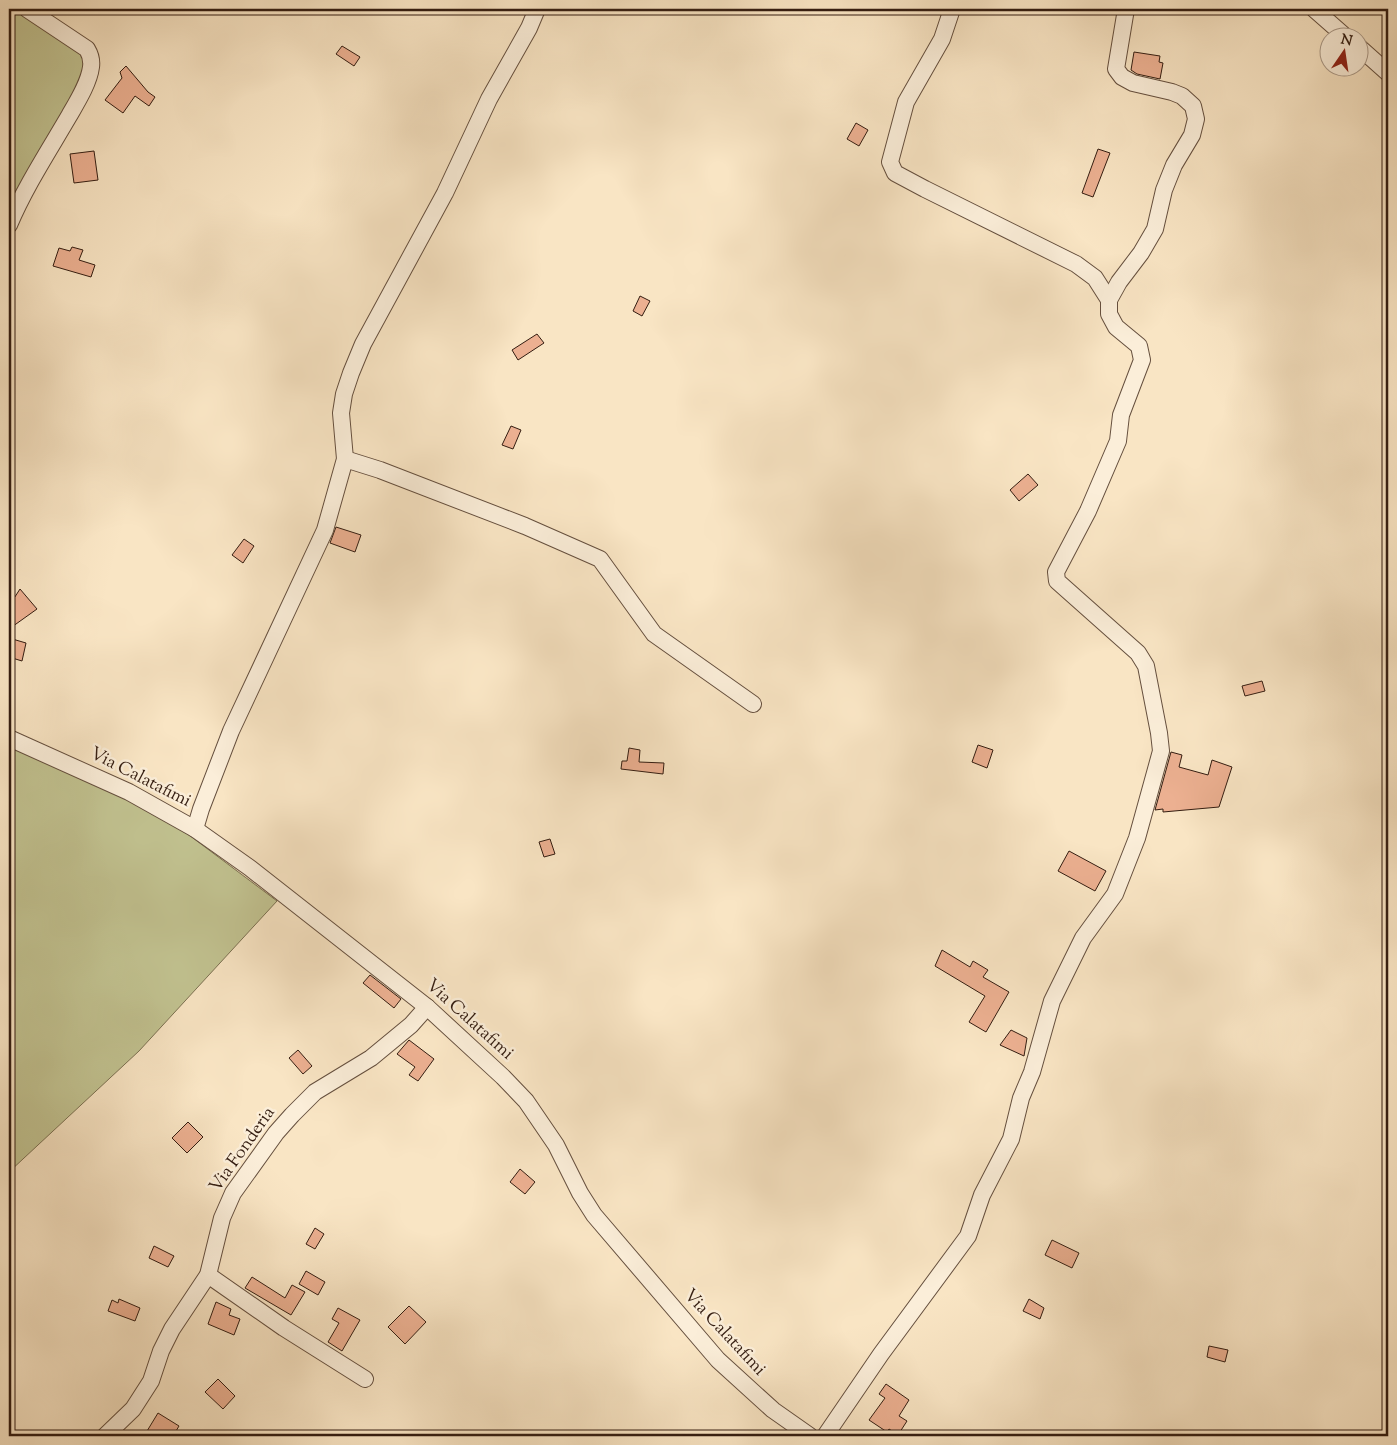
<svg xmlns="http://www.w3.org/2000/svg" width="1397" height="1445" font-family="'Sorts Mill Goudy',serif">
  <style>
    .green { fill: #c2c391; stroke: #7b7051 }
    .building { fill: #ecb091; stroke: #341d11 }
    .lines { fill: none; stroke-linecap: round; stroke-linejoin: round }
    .minor-casing { stroke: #654f3e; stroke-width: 18 }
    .minor { stroke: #fbeed9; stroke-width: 16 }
    .labels { text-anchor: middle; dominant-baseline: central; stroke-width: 5; stroke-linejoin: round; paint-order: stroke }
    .street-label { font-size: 18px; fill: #341d11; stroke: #fbeed9 }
  </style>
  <rect width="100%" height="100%" fill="#f9e5c4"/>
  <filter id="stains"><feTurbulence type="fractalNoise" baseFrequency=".004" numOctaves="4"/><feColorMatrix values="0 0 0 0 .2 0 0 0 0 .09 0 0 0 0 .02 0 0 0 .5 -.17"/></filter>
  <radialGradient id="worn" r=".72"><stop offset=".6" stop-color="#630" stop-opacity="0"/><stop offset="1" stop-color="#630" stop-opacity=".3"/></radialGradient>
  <!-- green -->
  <g class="green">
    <path d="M9 9H20L84 51 88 67 40 157 14 193 9 205Z"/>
    <path d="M9 744 126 797 189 835 277 901 139 1051 9 1172Z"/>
  </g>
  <!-- building -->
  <g class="building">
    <path d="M342 46 360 57 354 66 336 54Z"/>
    <path d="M1134 52 1160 56 1159 62 1163 63 1160 79 1137 74 1131 70Z"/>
    <path d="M126 66 148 92 155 97 149 106 135 96 123 113 105 100 122 78 120 72Z"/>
    <path d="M856 123 868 130 859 146 847 139Z"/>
    <path d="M1098 149 1110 153 1093 197 1082 193Z"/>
    <path d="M94 151 98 180 74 183 70 154Z"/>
    <path d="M72 247 83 250 79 260 95 265 91 277 53 266 59 248 70 251Z"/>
    <path d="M640 296 650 301 642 316 633 311Z"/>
    <path d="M537 334 544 343 518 360 512 350Z"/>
    <path d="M511 426 521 430 513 449 502 445Z"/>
    <path d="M1028 474 1038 485 1019 501 1010 490Z"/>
    <path d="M336 527 361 535 355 552 330 543Z"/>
    <path d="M244 539 254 546 243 563 232 555Z"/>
    <path d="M20 589 37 609 9 629V606Z"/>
    <path d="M9 638 26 643 22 661 9 657Z"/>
    <path d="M1262 681 1265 691 1245 696 1242 686Z"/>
    <path d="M978 745 993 750 987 768 972 762Z"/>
    <path d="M629 748 640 750 639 762 664 763 663 774 621 769 622 761H627Z"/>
    <path d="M1171 752 1182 755 1179 767 1208 775 1212 760 1232 767 1219 807 1163 812V809L1155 810Z"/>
    <path d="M550 839 555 854 544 857 539 842Z"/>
    <path d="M1069 851 1106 871 1095 891 1058 871Z"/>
    <path d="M942 950 970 967 973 961 988 970 983 977 1009 992 986 1032 969 1022 985 996 935 966Z"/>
    <path d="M370 975 401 999 394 1008 363 983Z"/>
    <path d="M1011 1030 1027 1038 1024 1056 1000 1045Z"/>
    <path d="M409 1040 434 1059 418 1081 409 1075 415 1067 397 1054Z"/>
    <path d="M298 1050 312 1066 303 1074 289 1058Z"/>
    <path d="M188 1122 203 1137 187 1153 172 1138Z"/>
    <path d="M520 1169 535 1182 525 1194 510 1182Z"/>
    <path d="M315 1228 324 1234 315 1249 306 1244Z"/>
    <path d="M1052 1240 1079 1253 1072 1268 1045 1255Z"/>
    <path d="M154 1246 174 1256 168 1267 149 1258Z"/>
    <path d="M306 1271 325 1282 318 1295 299 1284Z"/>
    <path d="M252 1277 285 1298 292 1285 305 1292 291 1315 245 1288Z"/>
    <path d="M119 1299 140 1308 135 1321 108 1311 112 1300 118 1303Z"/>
    <path d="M1029 1299 1044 1308 1040 1319 1023 1311Z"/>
    <path d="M216 1302 231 1309 229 1315 240 1319 234 1335 208 1324Z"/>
    <path d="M409 1306 426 1322 405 1344 388 1327Z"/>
    <path d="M338 1308 360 1320 342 1351 328 1342 339 1323 332 1319Z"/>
    <path d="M1209 1346 1228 1350 1225 1362 1207 1357Z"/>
    <path d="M218 1379 235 1396 223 1409 205 1392Z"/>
    <path d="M886 1384 909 1400 899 1416 907 1421 898 1435 889 1429 887 1432 869 1420 885 1398 879 1394Z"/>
    <path d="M158 1413 179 1426 173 1436H144Z"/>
  </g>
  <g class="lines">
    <!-- minor casing -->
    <g class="minor-casing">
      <g id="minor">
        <path d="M952 9 942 39 906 102 890 162 895 173 925 189 1076 264 1095 278 1109 300"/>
        <path d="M1314 9 1347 38"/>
        <path d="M1360 48 1388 73"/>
        <path d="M9 225C25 187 48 152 69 116 77 102 89 83 91 67 92 60 90 54 87 49L27 9"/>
        <path d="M345 459 380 470 525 526 600 559 654 634 753 704"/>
        <path d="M9 738 129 792 195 829 250 868 427 1007 503 1077 526 1101 556 1145 580 1193 594 1215 718 1360 773 1410 810 1436"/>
        <path d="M195 829 201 809 231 731 325 530 345 459 341 413 344 394 351 373 363 344 445 193 489 99 529 28 537 9"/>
        <path d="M208 1275 284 1328 365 1379"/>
        <path d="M105 1436 133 1409 151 1381 161 1351 172 1329 208 1275 222 1218 233 1193 276 1133 292 1115 315 1092 371 1058 411 1025 427 1007"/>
        <path d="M825 1436 881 1354 968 1236 982 1195 1011 1139 1021 1098 1032 1072 1052 1001 1083 938 1115 894 1137 838 1161 751 1159 733 1146 666 1138 653 1057 581 1056 572 1088 511 1118 441 1121 415 1142 360 1139 346 1116 327 1109 314V300L1119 282 1141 253 1155 229 1164 190 1174 165 1192 135 1196 119 1193 106 1182 96 1172 92 1133 83 1122 77 1116 69 1126 9"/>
      </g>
    </g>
    <!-- minor -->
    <use href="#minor" class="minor"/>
  </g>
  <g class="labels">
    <!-- street labels -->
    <g class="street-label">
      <text transform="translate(140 778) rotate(27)">Via Calatafimi</text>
      <text transform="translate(469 1020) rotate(42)">Via Calatafimi</text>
      <text transform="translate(243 1150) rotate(-55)">Via Fonderia</text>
      <text transform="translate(724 1333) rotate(47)">Via Calatafimi</text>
    </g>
  </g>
  <!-- margin -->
  <rect width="1397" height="1445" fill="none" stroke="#f9e5c4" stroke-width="30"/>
  <rect x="10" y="10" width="1377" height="1425" fill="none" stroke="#341d11" stroke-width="2.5"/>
  <rect x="15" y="15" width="1367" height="1415" fill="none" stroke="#341d11"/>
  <!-- north arrow -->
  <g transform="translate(1344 52) rotate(13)"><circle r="24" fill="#fbeed9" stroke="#ab9a89"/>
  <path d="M0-4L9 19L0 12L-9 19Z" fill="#8f2418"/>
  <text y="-8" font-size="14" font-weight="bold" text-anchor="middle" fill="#341d11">N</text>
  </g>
  <rect width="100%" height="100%" filter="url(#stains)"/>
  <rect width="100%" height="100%" fill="url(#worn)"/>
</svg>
